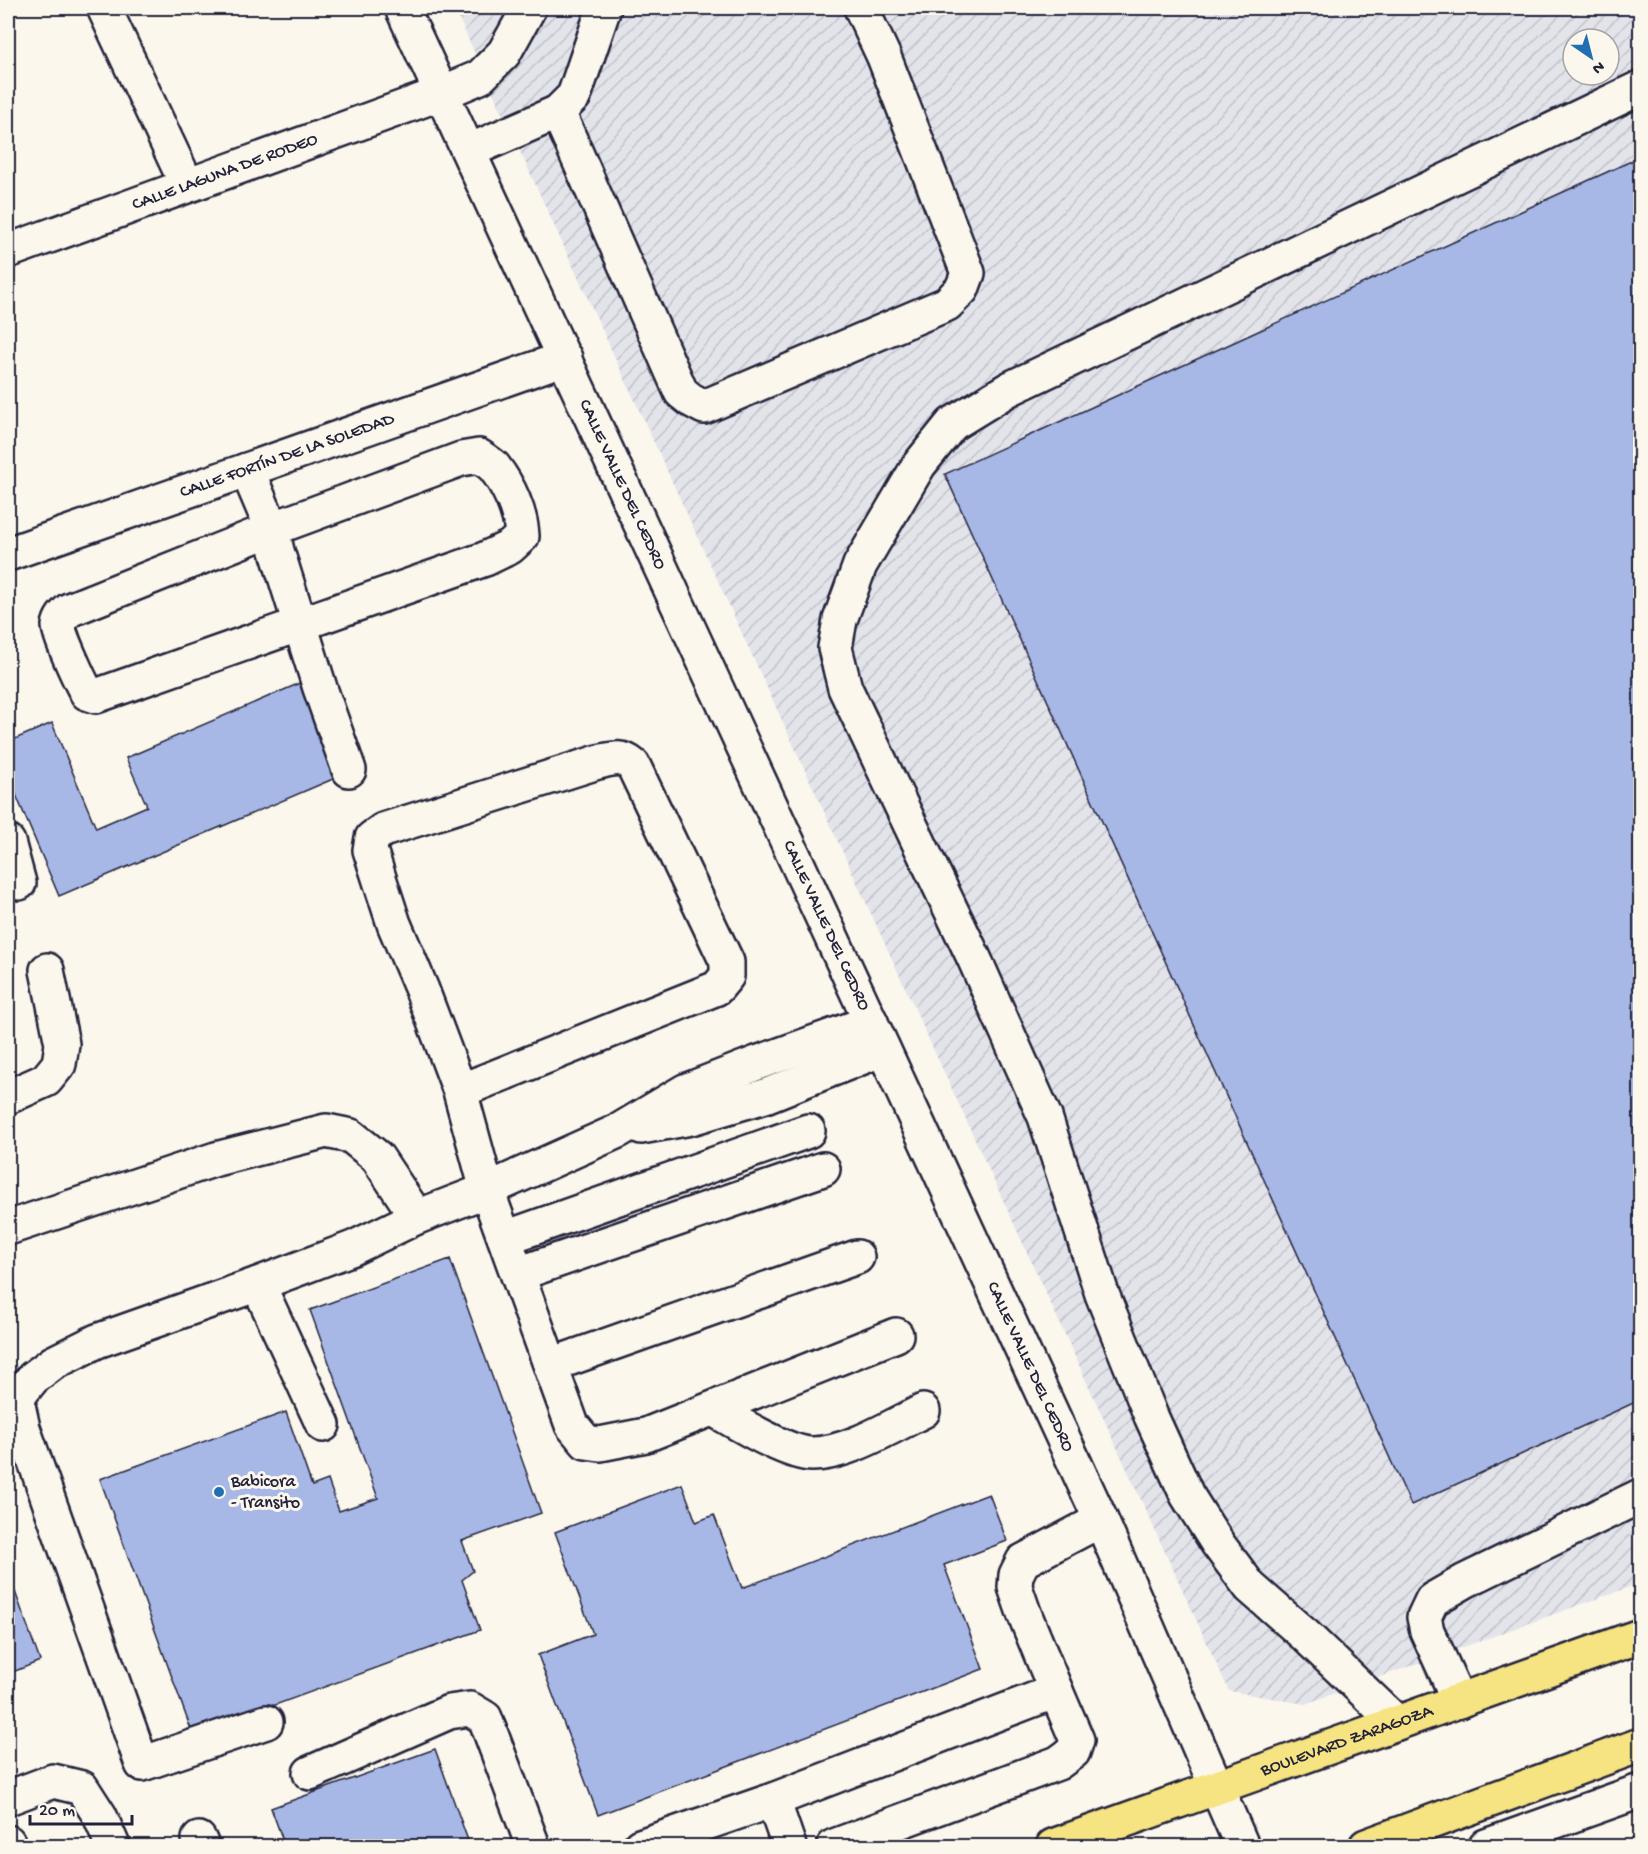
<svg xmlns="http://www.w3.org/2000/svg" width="1648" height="1854" font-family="'Gochi Hand',sans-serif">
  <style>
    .industrial { fill: url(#industrial-furrows); fill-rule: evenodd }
    .building { fill: #a7b8e7; stroke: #22223b; stroke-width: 1.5 }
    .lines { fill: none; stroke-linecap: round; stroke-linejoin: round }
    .minor-casing { stroke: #22223b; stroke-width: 38 }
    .major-casing { stroke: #22223b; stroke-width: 38 }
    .minor { stroke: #fbf7ec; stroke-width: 33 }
    .major { stroke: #f6e381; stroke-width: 33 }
    .poi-dot { fill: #1f6fb2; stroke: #fbf7ec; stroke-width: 2 }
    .labels { text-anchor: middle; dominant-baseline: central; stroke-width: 6; stroke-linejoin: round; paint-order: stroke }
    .street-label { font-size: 18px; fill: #22223b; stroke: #fbf7ec }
    .poi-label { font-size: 18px; fill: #22223b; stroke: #fbf7ec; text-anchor: start }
  </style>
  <defs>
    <pattern id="industrial-furrows" width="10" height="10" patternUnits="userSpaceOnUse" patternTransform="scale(1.5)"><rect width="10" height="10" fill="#e2e4ea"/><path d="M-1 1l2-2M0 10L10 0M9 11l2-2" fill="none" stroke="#c2c3ca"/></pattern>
  </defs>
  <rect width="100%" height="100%" fill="#fbf7ec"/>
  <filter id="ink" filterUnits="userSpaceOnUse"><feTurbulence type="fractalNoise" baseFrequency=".0167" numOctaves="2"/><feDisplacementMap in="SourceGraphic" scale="12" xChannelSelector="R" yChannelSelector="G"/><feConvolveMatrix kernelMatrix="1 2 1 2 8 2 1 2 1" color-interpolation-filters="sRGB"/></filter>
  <g filter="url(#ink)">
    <!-- industrial -->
    <path class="industrial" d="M454 8H1640V1583L1305 1704 1229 1691ZM1573 39H1609V75H1573Z"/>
    <!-- building -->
    <g class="building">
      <path d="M1640 157V1400L1411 1505 945 474Z"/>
      <path d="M300 683 340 776 59 896 8 776V742L52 723 96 828 147 806 126 758Z"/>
      <path d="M450 1259 541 1513 462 1541 473 1571 462 1580 480 1630 193 1735 100 1479 286 1412 312 1486 328 1480 339 1511 378 1498 310 1310Z"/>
      <path d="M682 1484 696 1522 714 1515 742 1588 989 1494 1007 1541 944 1565 983 1669 598 1815 538 1655 593 1634 555 1532Z"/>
      <path d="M8 1572 40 1661 8 1674Z"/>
      <path d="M435 1749 470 1846H285L271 1808Z"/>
    </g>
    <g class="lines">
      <!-- minor casing -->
      <g class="minor-casing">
        <g id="minor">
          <path d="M104 8 187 185"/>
          <path id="s1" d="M402 8 1101 1520 1242 1846"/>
          <path d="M558 112 681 392 691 400 704 407 947 304 962 289 968 273 884 57 861 8"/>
          <path d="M469 151 558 112 574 96 604 8"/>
          <path id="s2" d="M8 251 442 93 480 77 504 53 529 8"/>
          <path d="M479 456C483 459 490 463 494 467 509 486 521 513 522 536L510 547 485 559 96 696 87 693C81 683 59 636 59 626 60 619 64 615 69 610L272 529 461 459Z"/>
          <path d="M247 470 272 529 277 551 320 688 349 770"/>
          <path id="s3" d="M8 554 565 358"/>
          <path d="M8 842 19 883"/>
          <path d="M871 1022 757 1063 685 1091 618 1131 487 1190 572 1425 586 1442 600 1444 646 1435 896 1335"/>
          <path d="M8 1097 46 1080 59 1064 62 1044 47 970"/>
          <path d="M641 1127 691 1118 765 1096 883 1049"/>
          <path d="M8 1228 216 1159 326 1131 351 1136 377 1157 417 1217"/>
          <path d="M505 1238 808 1131"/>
          <path d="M518 1274 823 1169"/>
          <path d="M258 1284 323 1425"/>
          <path d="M551 1365 857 1257"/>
          <path d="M713 1409C736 1422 787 1454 812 1454 847 1454 892 1426 923 1411"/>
          <path d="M1459 1701 1427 1631 1424 1617 1432 1600 1465 1581 1640 1496"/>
          <path d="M266 1722 142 1764 23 1428 18 1405 20 1394 33 1378 53 1363 97 1341 258 1284 353 1248 417 1217 487 1190 460 1091 422 990 394 924 370 850 372 838 383 830 598 762C612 759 622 755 633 765L727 962V976L717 988 460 1091"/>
          <path d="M1397 1723 1306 1636 1250 1587 1218 1544 1187 1495 1151 1416 1102 1294 1045 1117 974 958 845 688 835 648 840 620 860 565 919 465 952 424 1009 389 1640 88"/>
          <path d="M310 1773 449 1712 470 1709 485 1718 533 1846"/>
          <path d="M8 1798 53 1781 82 1788 100 1816 113 1846"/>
          <path d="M773 1800 789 1846"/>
          <path d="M199 1839 202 1846"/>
          <path d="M8 1842 9 1846"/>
          <path d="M640 1846 773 1800 1056 1691 1024 1613 1015 1587 1016 1575 1023 1561 1101 1520"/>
          <path d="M834 1846 1058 1763 1073 1752 1077 1740 1056 1691"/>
          <path d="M1486 1846 1640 1791"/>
        </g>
      </g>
      <!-- major casing -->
      <g class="major-casing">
        <g id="major">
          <path id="s4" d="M1053 1846 1640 1636"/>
          <path d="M1366 1846 1640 1745"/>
        </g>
      </g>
      <!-- minor -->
      <use href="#minor" class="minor"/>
      <!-- major -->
      <use href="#major" class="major"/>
    </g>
  </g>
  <!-- markers -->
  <circle class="poi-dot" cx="219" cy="1492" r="6"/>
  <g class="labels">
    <!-- street labels -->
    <g class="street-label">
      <text stroke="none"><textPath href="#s2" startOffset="231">CALLE LAGUNA DE RODEO</textPath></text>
      <text stroke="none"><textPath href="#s3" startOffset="296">CALLE FORTÍN DE LA SOLEDAD</textPath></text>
      <text stroke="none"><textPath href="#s1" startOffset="525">CALLE VALLE DEL CEDRO</textPath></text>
      <text stroke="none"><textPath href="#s1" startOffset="1011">CALLE VALLE DEL CEDRO</textPath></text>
      <text stroke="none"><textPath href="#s1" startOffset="1497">CALLE VALLE DEL CEDRO</textPath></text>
      <text stroke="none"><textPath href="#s4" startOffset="312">BOULEVARD ZARAGOZA</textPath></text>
    </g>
    <!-- poi labels -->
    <g class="poi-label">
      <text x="231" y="1482">Babicora<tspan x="231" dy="21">- Transito</tspan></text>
    </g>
  </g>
  <!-- margin -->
  <rect width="1648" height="1854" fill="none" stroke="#fbf7ec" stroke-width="30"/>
  <rect x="15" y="15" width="1618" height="1824" fill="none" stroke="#22223b" stroke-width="2" filter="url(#ink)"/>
  <!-- north arrow -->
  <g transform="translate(1591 57) rotate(145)"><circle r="28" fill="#fbf7ec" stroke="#a4a2a5" stroke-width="1.5"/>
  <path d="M0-4.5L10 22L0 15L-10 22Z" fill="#1f6fb2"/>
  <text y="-9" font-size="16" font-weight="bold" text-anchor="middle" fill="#22223b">N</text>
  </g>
  <!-- scale -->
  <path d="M30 1815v9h102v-9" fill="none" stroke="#22223b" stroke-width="3"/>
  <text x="39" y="1815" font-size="18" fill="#22223b" stroke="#fbf7ec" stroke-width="4.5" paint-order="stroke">20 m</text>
</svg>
